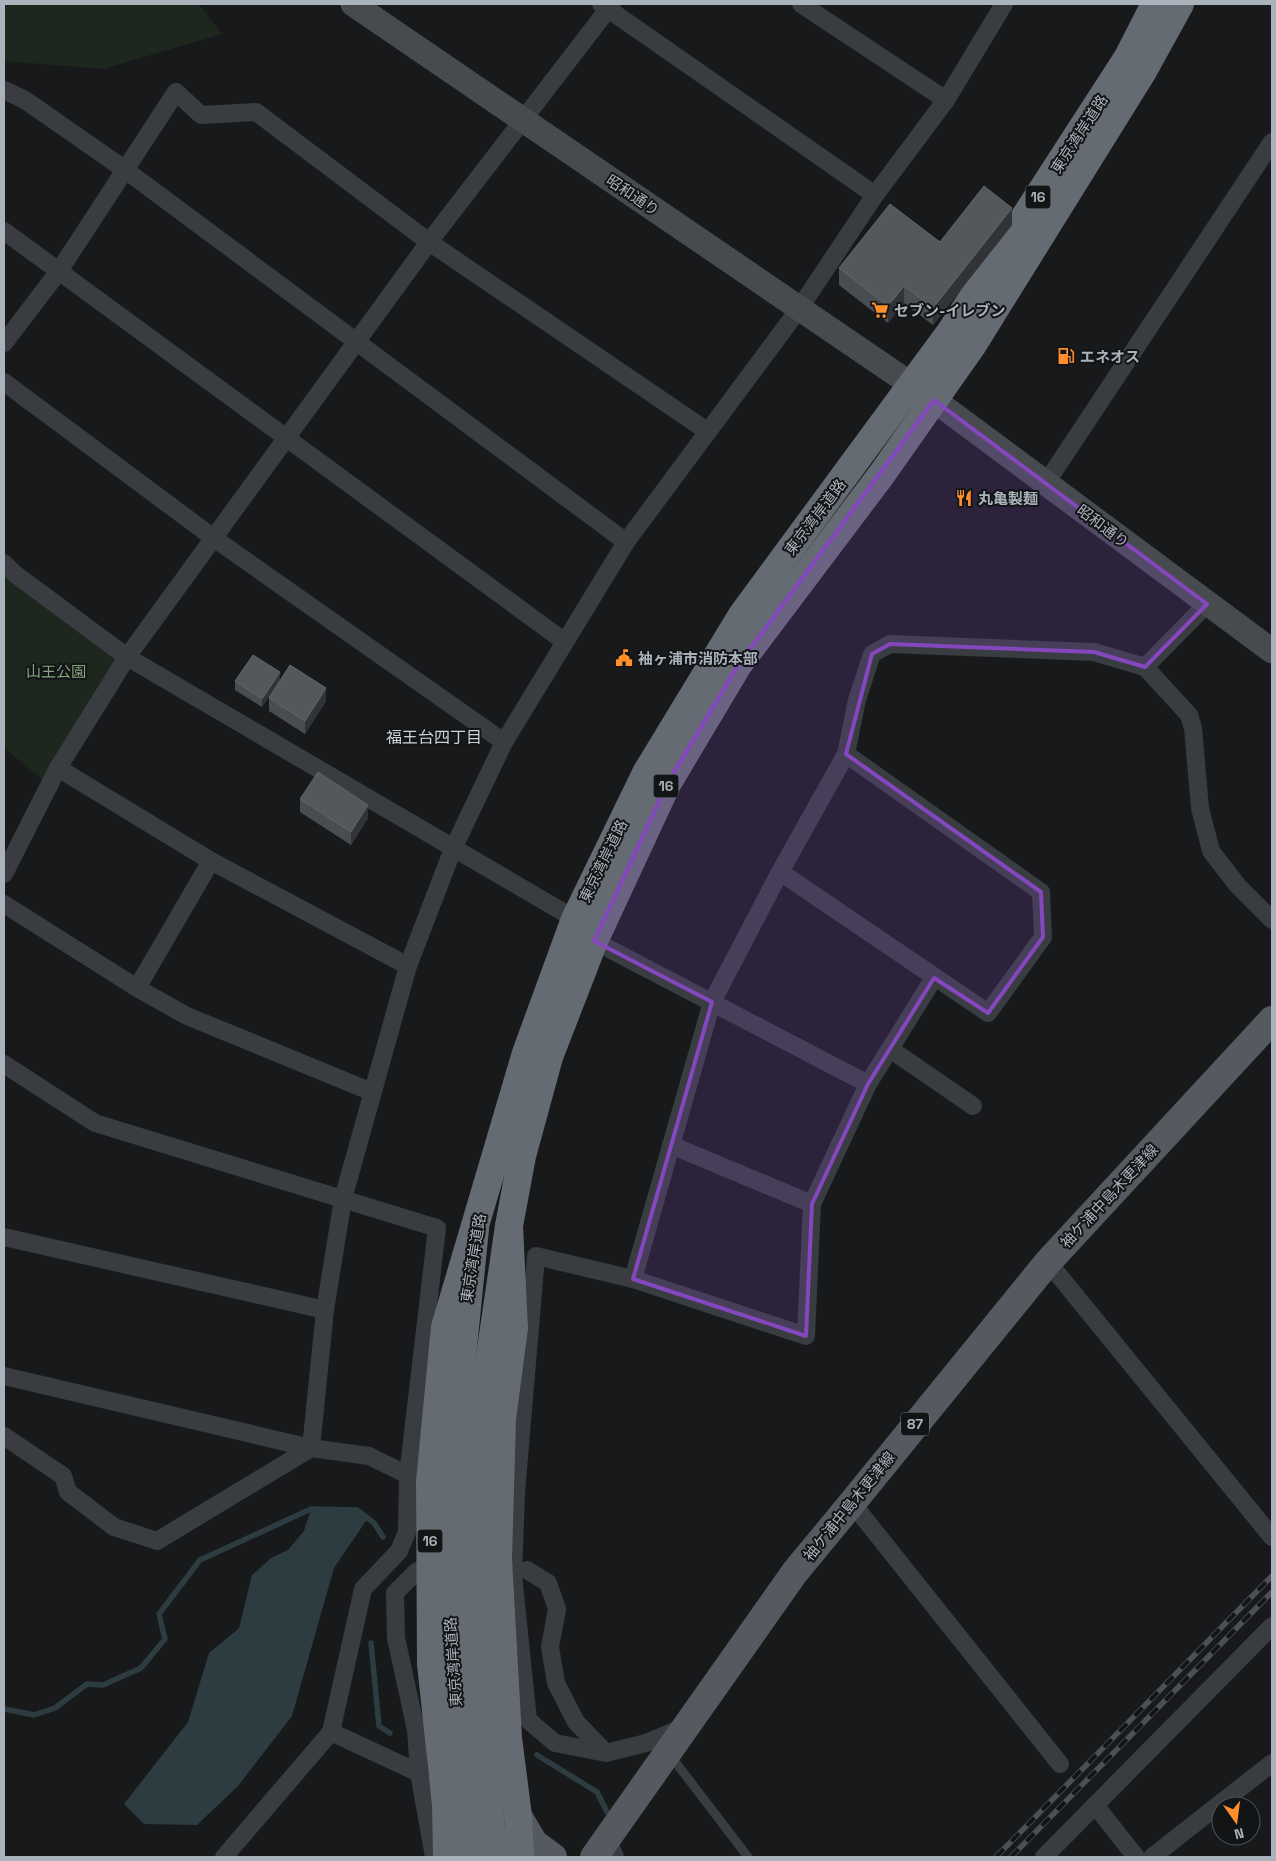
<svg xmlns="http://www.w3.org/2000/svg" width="1276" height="1861" font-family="'Space Grotesk','Noto Sans JP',sans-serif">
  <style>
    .green { fill: #1e271e }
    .water { fill: #2d3c40 }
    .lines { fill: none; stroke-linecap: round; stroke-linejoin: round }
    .stream { stroke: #2d3c40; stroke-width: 5.5 }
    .lane { stroke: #393c40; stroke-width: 9 }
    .street { stroke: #393c40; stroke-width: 18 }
    .secondary { stroke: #474b50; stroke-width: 25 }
    .primary { stroke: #555960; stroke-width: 28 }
    .highway { stroke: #656b72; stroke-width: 28 }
    .rail-casing { stroke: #4c5055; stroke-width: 5.5 }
    .rail { stroke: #131416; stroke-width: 4; stroke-dasharray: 11; stroke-linecap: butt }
    .highway-bridge { stroke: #656b72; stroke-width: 28 }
    .wall { fill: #494c50 }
    .shaded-wall { fill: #313336 }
    .building { fill: #54575c; stroke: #61656b }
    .marked { fill: #8447be; fill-opacity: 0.2; stroke: #8447be; stroke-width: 4; stroke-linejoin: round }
    .labels { text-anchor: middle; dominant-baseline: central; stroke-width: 4; stroke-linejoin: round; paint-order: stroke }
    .shield { fill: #131416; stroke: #7d838a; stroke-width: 1 }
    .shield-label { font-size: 14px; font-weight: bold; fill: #aab3bc }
    .street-label { font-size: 15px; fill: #aab3bc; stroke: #131416 }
    .poi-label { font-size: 15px; font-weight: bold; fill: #aab3bc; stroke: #131416; text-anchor: start }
    .park-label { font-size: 15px; fill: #85a87f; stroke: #131416 }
    .neighbourhood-label { font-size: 16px; fill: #cbd1d7; stroke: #131416 }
  </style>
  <rect width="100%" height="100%" fill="#18191b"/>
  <!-- green -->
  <g class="green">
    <path d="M4 4H199L222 34 103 69 4 61Z"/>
    <path d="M4 563 127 657 49 785 4 748Z"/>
  </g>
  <!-- water -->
  <path class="water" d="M311 1509 357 1510 368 1518 334 1568 292 1716 238 1786 197 1825 144 1824 124 1804 188 1722 209 1653 239 1628 252 1575 271 1558 288 1550 304 1531Z"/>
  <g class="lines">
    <!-- stream -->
    <g class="stream">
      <path d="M371 1643 379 1726 390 1733"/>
      <path d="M4 1709 34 1715 55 1708 87 1684 103 1685 141 1668 165 1639 159 1614 200 1560 311 1509 357 1510 374 1523 383 1537"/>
      <path d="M537 1755 597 1792 607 1812"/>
    </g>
    <!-- lane -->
    <path class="lane" d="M670 1755 748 1857"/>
    <!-- street -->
    <g class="street">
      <path d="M601 4 875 195"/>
      <path d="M801 4 946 100"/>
      <path d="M4 90 25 100 124 169 626 542"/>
      <path d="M4 231 565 642"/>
      <path d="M4 343 59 271 176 92 201 115 256 112 429 242 707 431"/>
      <path d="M4 382 215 539 504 742"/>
      <path d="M1046 483 1272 142"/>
      <path d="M4 563 15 574 127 657 575 919"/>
      <path d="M1145 667 1189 715 1193 728 1200 808 1211 851 1238 886 1272 920"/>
      <path d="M58 768 211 861 408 966"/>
      <path d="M780 872 988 1013 1043 937 1041 892 846 754"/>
      <path d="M4 874 58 768 127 657 429 242 612 4"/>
      <path d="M4 904 137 988 187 1016 372 1092"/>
      <path d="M594 941 868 1084"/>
      <path d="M137 988 211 861"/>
      <path d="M890 1049 973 1106"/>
      <path d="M4 1064 95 1123 437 1228 408 1475"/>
      <path d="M671 1145 812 1204"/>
      <path d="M4 1237 325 1310"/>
      <path d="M1048 1262 1272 1537"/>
      <path d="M633 1279 806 1336 812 1204 868 1084 934 978"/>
      <path d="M4 1376 311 1448 369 1456 408 1475 407 1532 399 1551 363 1589 331 1732 224 1857"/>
      <path d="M4 1436 63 1476 68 1492 114 1527 157 1541 311 1448 325 1310 343 1199 408 966 453 849 504 742 626 542 799 309 875 195 946 100 1004 4"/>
      <path d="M852 1503 1060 1764"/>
      <path d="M527 1570 548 1583 557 1609 550 1647 556 1683 576 1722 606 1753"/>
      <path d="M417 1571 395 1593 396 1638 416 1730 419 1773 434 1857"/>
      <path d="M684 1727 646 1743 606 1753 555 1743 528 1720 513 1575 516 1493 536 1256 633 1279 712 1002 780 872 846 754 857 700 872 654 890 644 1094 652 1145 667 1207 604"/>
      <path d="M331 1732 419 1773"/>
      <path d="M1095 1805 1136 1857"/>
      <path d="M607 1838 615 1857"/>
      <path d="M1044 1857 1272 1626"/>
      <path d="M1152 1857 1272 1763"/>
    </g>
    <!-- secondary -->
    <path class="secondary" d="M353 4 934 400 1272 651"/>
    <!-- primary -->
    <g class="primary">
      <path d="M518 1816 534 1843 553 1857"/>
      <path d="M594 1857 795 1572 852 1503 1048 1262 1272 1020"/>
    </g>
    <!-- highway -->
    <g class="highway">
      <path d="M447 1857 446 1805 431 1664 430 1481 445 1327 526 1053 575 919 646 773 742 615 951 331 1128 57 1155 4"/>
      <path d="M520 1857 518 1816 508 1738 498 1559 502 1419 514 1328 509 1226 522 1156 549 1057 594 941 667 784 738 665 882 474 972 346 1143 71 1180 4"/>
    </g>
    <!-- rail casing -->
    <g class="rail-casing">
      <g id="rail">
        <path d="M996 1857 1272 1576"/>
        <path d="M1011 1857 1272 1592"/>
      </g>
    </g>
    <!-- rail -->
    <use href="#rail" class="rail"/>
    <!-- highway-bridge -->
    <g class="highway-bridge">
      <path d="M467 1857 448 1590 452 1455 475 1229"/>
      <path d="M493 1857 473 1585 481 1417 509 1226"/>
    </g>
  </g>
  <!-- wall -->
  <g class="wall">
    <path d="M1012 225 933 325 904 303 888 323 839 285V268L940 242Z"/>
    <path d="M235 681H280L326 701 305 734 269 711V698L280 681 262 707 235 690Z"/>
    <path d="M300 799 368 818 351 845 300 812Z"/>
  </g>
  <!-- shaded-wall -->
  <g class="shaded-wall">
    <path d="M1012 208V225L933 325V308Z"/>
    <path d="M904 286V303L888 323V306Z"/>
    <path d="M280 672V681L262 707V699Z"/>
    <path d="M326 688V701L305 734V721Z"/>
    <path d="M368 805V818L351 845V832Z"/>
  </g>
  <!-- building -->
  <g class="building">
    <path d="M984 186 1012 208 933 308 904 286 888 306 839 268 890 204 940 242Z"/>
    <path d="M253 655 280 672 262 699 235 681Z"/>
    <path d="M290 665 326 688 305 721 269 698Z"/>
    <path d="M318 772 368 805 351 832 300 799Z"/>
  </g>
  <!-- marked area -->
  <path class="marked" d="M934 400 1207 604 1145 667 1094 652 890 644 872 654 846 754 1041 892 1043 937 988 1013 934 978 868 1084 812 1204 806 1336 633 1279 712 1002 594 941 667 784 738 665Z"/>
  <!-- icons -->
  <defs>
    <g id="supermarket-bare" transform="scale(1.35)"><path d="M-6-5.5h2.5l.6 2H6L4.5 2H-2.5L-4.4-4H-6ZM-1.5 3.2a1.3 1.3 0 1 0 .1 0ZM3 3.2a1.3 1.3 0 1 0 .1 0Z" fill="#ff8f2c" stroke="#131416" stroke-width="2.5" paint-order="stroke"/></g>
    <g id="fuel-bare" transform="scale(1.35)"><path d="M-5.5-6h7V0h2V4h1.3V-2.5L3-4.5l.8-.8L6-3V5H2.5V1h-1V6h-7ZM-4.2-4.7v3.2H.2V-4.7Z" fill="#ff8f2c" stroke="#131416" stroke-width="2.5" paint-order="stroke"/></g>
    <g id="restaurant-bare" transform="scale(1.35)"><path d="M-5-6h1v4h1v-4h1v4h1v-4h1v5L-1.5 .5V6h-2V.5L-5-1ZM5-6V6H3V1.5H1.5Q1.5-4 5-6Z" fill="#ff8f2c" stroke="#131416" stroke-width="2.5" paint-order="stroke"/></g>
    <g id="civic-bare" transform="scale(1.35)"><path d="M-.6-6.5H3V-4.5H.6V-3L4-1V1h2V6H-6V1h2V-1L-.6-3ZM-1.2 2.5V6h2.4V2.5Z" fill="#ff8f2c" stroke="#131416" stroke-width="2.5" paint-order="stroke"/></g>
  </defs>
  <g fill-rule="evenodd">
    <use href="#supermarket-bare" x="880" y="310"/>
    <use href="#fuel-bare" x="1066" y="356"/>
    <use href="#restaurant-bare" x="964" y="498"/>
    <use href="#civic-bare" x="624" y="658"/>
  </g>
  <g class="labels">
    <!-- shield labels -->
    <g class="shield">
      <rect x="1025.5" y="185.5" width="25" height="23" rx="4"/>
      <rect x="653.5" y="774.5" width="25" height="23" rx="4"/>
      <rect x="901" y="1412.5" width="28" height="23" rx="4"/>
      <rect x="417.5" y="1529.5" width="25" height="23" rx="4"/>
    </g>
    <g class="shield-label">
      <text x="1038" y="197">16</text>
      <text x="666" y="786">16</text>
      <text x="915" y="1424">87</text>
      <text x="430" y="1541">16</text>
    </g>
    <!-- street labels -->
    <g class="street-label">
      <text transform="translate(1079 134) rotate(-57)">東京湾岸道路</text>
      <text transform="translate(633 195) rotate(34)">昭和通り</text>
      <text transform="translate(815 517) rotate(-53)">東京湾岸道路</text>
      <text transform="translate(1103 526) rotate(37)">昭和通り</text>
      <text transform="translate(603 861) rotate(-64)">東京湾岸道路</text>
      <text transform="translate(1109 1196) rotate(-47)">袖ケ浦中島木更津線</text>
      <text transform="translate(473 1258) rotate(-81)">東京湾岸道路</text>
      <text transform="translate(849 1506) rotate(-51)">袖ケ浦中島木更津線</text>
      <text transform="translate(453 1662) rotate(-94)">東京湾岸道路</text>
    </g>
    <!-- poi labels -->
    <g class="poi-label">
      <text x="894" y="310">セブン-イレブン</text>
      <text x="1080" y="356">エネオス</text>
      <text x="978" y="498">丸亀製麺</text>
      <text x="638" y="658">袖ヶ浦市消防本部</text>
    </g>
    <!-- park labels -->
    <g class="park-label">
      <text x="56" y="671">山王公園</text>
    </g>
    <!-- neighbourhood labels -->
    <g class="neighbourhood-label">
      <text x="434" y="737">福王台四丁目</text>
    </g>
  </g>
  <!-- border -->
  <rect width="1276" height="1861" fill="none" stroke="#aab3bc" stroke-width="10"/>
  <!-- north arrow -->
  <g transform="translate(1236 1821) rotate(166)"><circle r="24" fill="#131416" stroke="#4f5458"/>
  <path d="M0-4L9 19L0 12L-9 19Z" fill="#ff8f2c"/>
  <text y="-8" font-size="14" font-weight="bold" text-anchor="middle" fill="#aab3bc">N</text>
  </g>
</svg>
